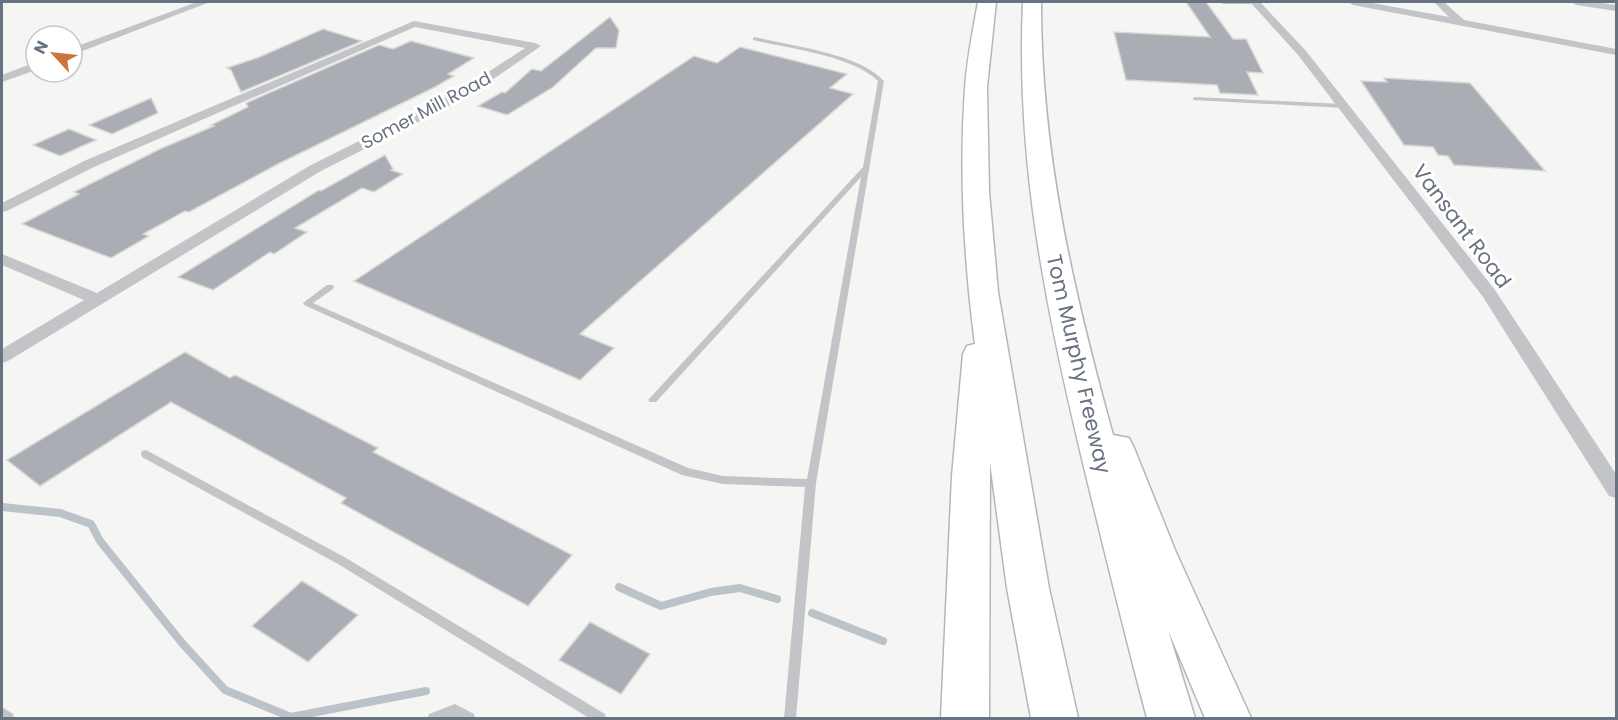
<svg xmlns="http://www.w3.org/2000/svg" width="1618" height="720" font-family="Poppins,sans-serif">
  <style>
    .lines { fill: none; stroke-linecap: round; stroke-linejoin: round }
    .stream { stroke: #bcc3c8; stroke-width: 8 }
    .building { fill: #aaaeb4; stroke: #d7d7d5; stroke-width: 1.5 }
    .motorway-casing { stroke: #b4b7ba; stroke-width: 3 }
    .service { fill: #c2c4c7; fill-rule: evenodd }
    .minor { fill: #c2c4c7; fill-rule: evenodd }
    .motorway { fill: #fff; fill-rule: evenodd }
    .labels { text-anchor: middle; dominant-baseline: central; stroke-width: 6; stroke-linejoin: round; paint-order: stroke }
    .far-street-label { font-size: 18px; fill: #687280; stroke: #fff }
    .street-label { font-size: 21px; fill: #687280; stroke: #fff }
  </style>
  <rect width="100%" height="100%" fill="#f5f5f3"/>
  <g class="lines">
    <!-- stream -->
    <g class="stream">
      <path d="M2 507 60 513 91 524 100 541 182 643 225 690 291 717 426 691"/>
      <path d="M619 587 661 606 711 592 740 588 777 599"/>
      <path d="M812 613 883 641"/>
    </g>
  </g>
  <!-- building -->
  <g class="building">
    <path d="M1186 2H1206L1233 39H1246L1263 73 1247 72 1258 95 1220 93 1217 85 1126 80 1114 32 1210 37Z"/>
    <path d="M610 17 619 30 616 48H596L552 88 507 115 478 106 502 92 505 93 532 69 541 71Z"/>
    <path d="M323 29 362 41 241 92 231 70 227 68 257 58Z"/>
    <path d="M411 41 474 58 448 74 454 76 435 87 278 164 189 212 185 211 143 234 149 236 111 258 22 224 79 194 74 192 160 149 214 126 211 125 248 107 246 103 379 45 393 49Z"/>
    <path d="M740 47 847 74 830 88 853 94 580 334 614 348 580 380 354 281 694 56 717 63Z"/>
    <path d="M1384 78 1470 83 1545 171 1454 165 1448 156 1438 155 1433 147 1404 145 1361 81 1387 82Z"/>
    <path d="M151 98 158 113 112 134 89 125Z"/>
    <path d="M69 129 96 140 60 156 33 145Z"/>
    <path d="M385 155 393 169 391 170 403 174 374 192 362 188 295 228 307 232 274 254 270 252 213 290 178 277 319 190 321 191Z"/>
    <path d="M185 352 230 378 235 375 378 448 373 452 572 555 528 606 341 503 346 498 171 402 40 486 7 460Z"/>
    <path d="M302 581 358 615 308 662 252 626Z"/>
    <path d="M590 622 650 654 621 694 559 660Z"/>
  </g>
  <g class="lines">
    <!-- motorway casing -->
    <g class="motorway-casing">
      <g id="motorway">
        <path d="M978 2H996L987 87 989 192 998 292 1049 588 1078 718H1031L1007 588 990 462 989 718H941L952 476 963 354 967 346 975 344C964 260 959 173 965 88 967 59 973 30 978 2Z"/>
        <path d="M1023 2H1041C1041 153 1073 290 1113 435L1129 438 1134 448 1175 550 1251 718H1205L1168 630 1195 718H1147C1124 632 1103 545 1082 459 1045 304 1016 162 1023 2Z"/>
      </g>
    </g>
    <!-- service -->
    <g class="service">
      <path d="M1221 2H1259L1256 4H1223Z"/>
      <path d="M755 37C791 46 859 53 884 81L816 483 796 718H784L805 487 723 484 682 475 304 305 303 303 327 285H333L334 287 333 289 313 303 688 468 723 476 807 479 861 177 656 402H650L648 400 863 167 878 81C851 55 789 49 753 40V38Z"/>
      <path d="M1195 97 1343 104 1346 106 1343 108 1193 100V98Z"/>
      <path d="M146 450 346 558 605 714 606 718H589L338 564 142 457 141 454 142 451Z"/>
      <path d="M455 704 474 714 475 718H428L429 714Z"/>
      <path d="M2 707 13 714 14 718H2Z"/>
    </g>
    <!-- minor -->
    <g class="minor">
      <path d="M197 2H210L72 55V48Z"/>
      <path d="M1250 2H1260L1306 51 1495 290 1616 474V498L1609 496 1483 297 1298 55Z"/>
      <path d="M1348 2H1367L1449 17 1434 2H1444L1464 20 1616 49V55L1353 5Z"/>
      <path d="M1571 2H1593L1616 5V11L1576 5Z"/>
      <path d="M414 21 535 43 541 46 469 96 321 171 8 361 2 363V349L84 300 2 265V254L97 293 311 165 461 90 525 48 415 27 94 167 7 211 2 212V203L84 161Z"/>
      <path d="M36 62V70L2 82V75Z"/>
    </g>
    <!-- motorway -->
    <use href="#motorway" class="motorway"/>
  </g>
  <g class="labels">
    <!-- far-street labels -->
    <g class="far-street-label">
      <text transform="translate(426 110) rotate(-28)">Somer Mill Road</text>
    </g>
    <!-- street labels -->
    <g class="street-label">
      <text transform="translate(1462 226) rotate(53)">Vansant Road</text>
      <text transform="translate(1079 364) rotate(77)">Tom Murphy Freeway</text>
    </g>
  </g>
  <!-- border -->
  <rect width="1618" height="720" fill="none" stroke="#687280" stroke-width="6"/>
  <!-- north arrow -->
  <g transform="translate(54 54) rotate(297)"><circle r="28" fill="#ffffff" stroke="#c3c7cc" stroke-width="1.5"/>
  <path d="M0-4.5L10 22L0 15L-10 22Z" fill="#cc743c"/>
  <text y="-9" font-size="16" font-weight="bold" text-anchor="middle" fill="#687280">N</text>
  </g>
</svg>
